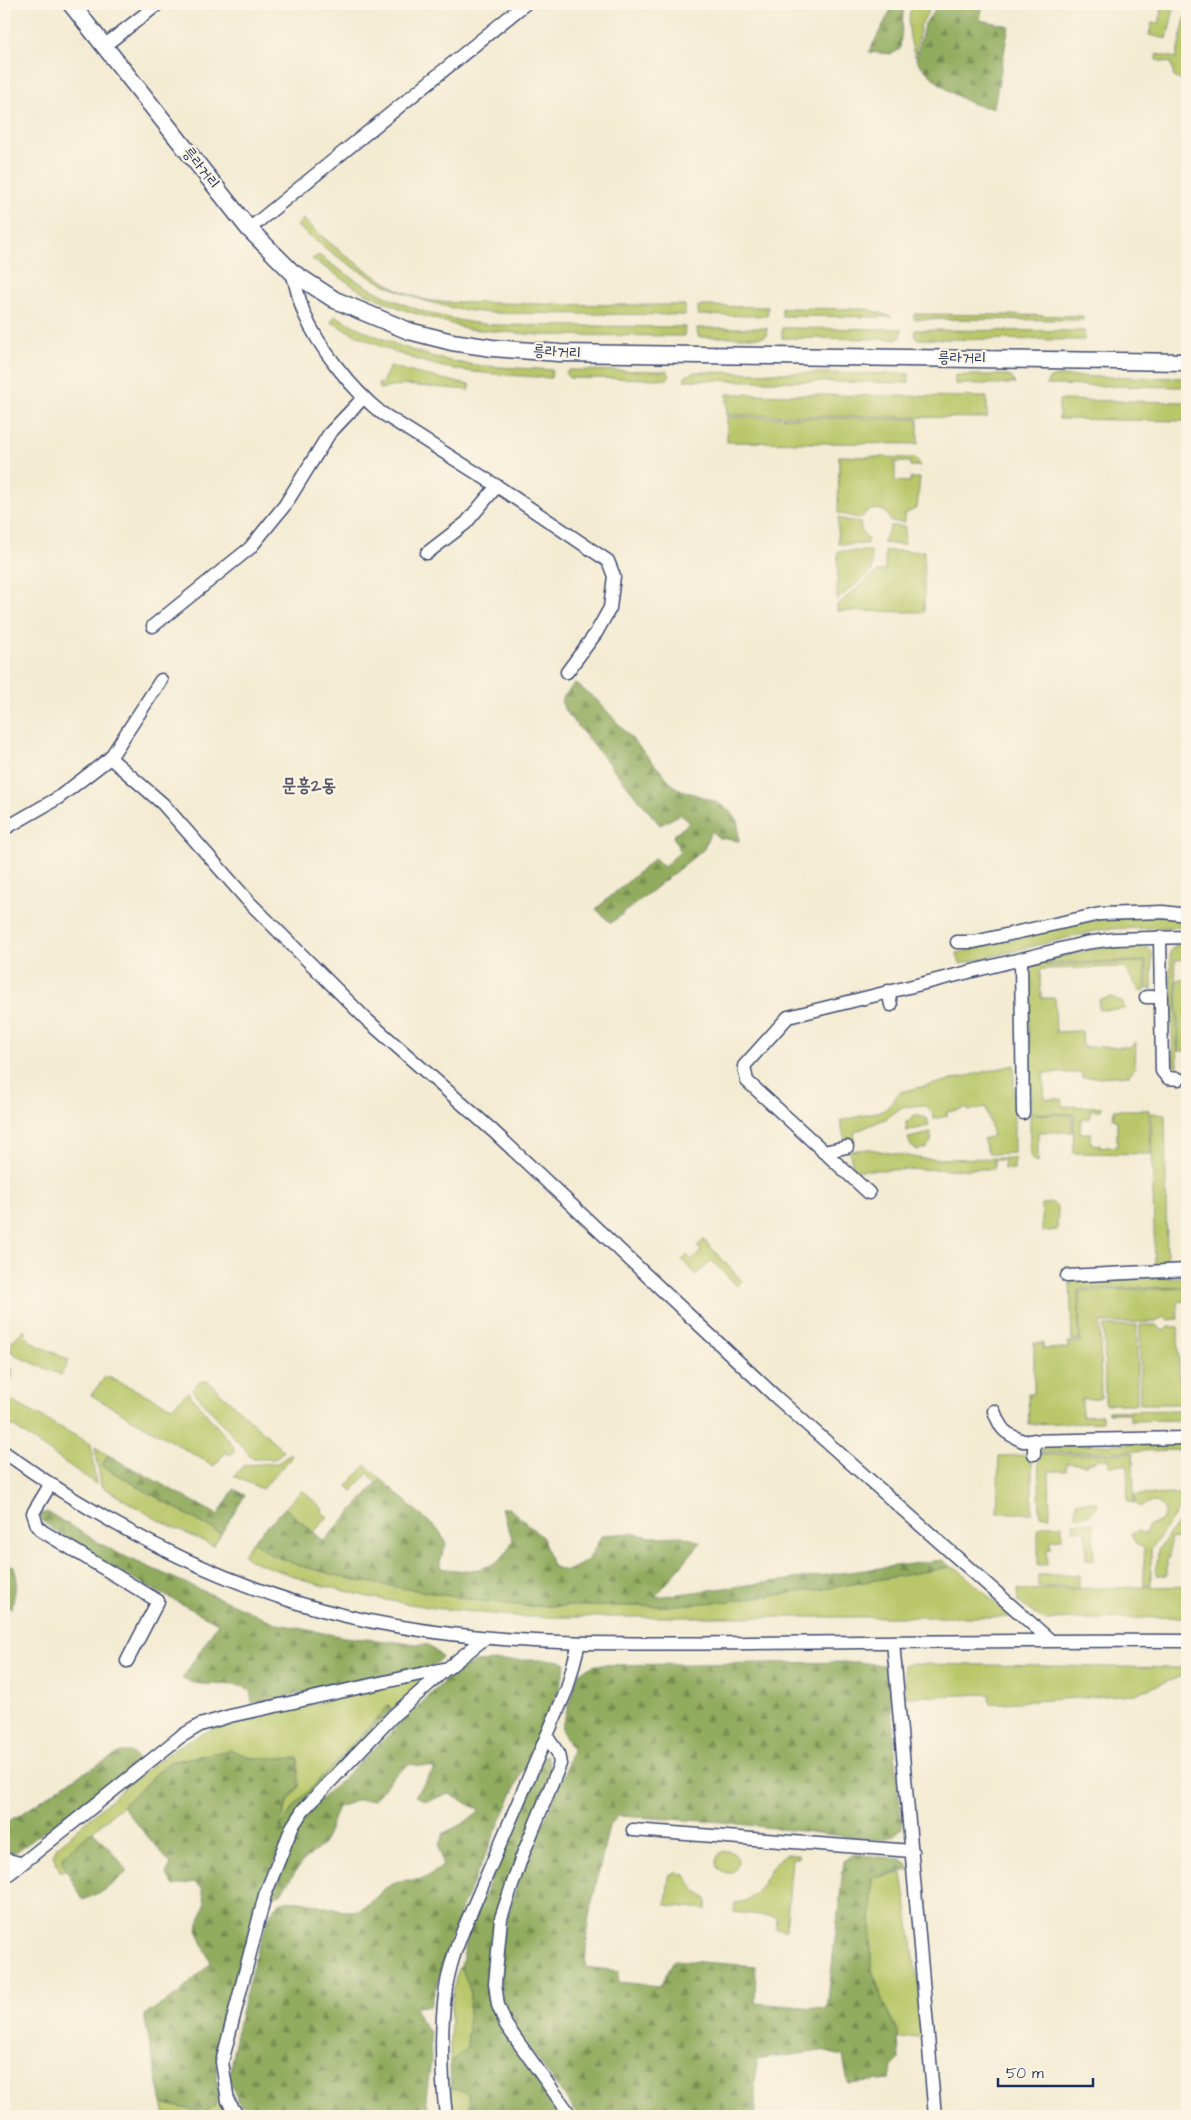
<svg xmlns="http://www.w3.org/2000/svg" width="1191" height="2120" font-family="'Architects Daughter','Poor Story',sans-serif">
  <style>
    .grass { fill: #b9c76a; stroke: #6a7b64 }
    .forest { fill: url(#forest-firs); stroke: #566e5e }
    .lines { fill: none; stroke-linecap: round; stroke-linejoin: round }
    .minor-casing { stroke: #3c4b70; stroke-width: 15 }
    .major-casing { stroke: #3c4b70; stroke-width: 19 }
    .minor { stroke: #fff; stroke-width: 12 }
    .major { stroke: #fff; stroke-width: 16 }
    .labels { text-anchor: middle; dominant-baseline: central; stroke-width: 4.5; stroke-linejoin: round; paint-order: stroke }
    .street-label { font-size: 15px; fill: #1b2f5e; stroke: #fcf5e5 }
    .quarter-label { font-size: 18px; font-weight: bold; fill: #57596b; stroke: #fcf5e5 }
  </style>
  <defs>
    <pattern id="forest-firs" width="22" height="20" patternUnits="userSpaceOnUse" patternTransform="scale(1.25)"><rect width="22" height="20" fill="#92ac5e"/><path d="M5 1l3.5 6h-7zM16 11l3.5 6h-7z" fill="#768c51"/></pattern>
  </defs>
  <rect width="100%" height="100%" fill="#fcf5e5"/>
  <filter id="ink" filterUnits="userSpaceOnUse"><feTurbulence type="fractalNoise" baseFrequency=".02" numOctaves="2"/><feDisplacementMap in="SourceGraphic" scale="10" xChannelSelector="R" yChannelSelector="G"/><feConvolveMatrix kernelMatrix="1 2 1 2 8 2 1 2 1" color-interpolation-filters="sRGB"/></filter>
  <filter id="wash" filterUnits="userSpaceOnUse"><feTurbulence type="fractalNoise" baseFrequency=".0096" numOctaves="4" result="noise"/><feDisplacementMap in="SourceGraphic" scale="20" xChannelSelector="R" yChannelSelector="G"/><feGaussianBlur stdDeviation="1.12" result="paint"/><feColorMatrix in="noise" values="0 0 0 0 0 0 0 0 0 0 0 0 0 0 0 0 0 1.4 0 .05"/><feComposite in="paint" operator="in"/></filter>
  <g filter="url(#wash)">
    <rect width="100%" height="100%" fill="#f4ebd3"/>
    <!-- grass -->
    <g class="grass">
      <path d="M913 4H933L921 24 915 57C910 41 905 19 913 4Z"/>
      <path d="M1163 4H1175L1167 39 1149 35 1152 23 1159 24Z"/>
      <path d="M1187 9V40L1184 56 1187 57V79L1182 81 1174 77 1171 63 1156 60 1157 54 1176 58Z"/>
      <path d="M303 219C329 244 390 293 426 300 449 304 475 302 498 303 561 305 623 305 685 305V315L495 313C418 310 355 274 297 226Z"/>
      <path d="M319 255C371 295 430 321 496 325L685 327 684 336 540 335 468 329 404 310 361 291 312 259Z"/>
      <path d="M698 306 768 307 767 316 698 315Z"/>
      <path d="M782 308 867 309 892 317 782 316Z"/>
      <path d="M914 314 1083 316V320L914 319Z"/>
      <path d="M335 316C379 339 425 359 475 365 500 368 526 368 552 370L551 378C526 376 500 375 475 372 424 367 376 346 331 322Z"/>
      <path d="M697 328H767L766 336 762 337H701L698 336Z"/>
      <path d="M782 328 902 329 901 337 897 339 782 338Z"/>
      <path d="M915 330 1084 331V340L919 339 915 337Z"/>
      <path d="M390 366 415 373 470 385V390L404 385 379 389 378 384 382 383Z"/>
      <path d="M569 370 667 371 670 376 667 379 569 378 565 373Z"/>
      <path d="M695 372 909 374V383L684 380 686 376Z"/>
      <path d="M955 375H1006L1011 377 1015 384H955Z"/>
      <path d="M1056 376 1187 378V387L1046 385 1049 379Z"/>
      <path d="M727 394 987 397V418L727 415Z"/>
      <path d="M1059 400 1187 402V421L1059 419Z"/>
      <path d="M727 417 918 419V444L727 442Z"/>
      <path d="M839 456 915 458 920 466H910V462H895V481L910 482V478H920L917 508 905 514V522H891L886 512C876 507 866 509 861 519L838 513Z"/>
      <path d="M838 518 860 523 862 532 868 539 867 544H838Z"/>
      <path d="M891 526H905L904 545 882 543Z"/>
      <path d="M838 551H871L872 571 837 600Z"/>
      <path d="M885 551H924V612L837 611V605L877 572 885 570Z"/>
      <path d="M1171 915 1187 927 1104 929 960 964 957 953 1107 917Z"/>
      <path d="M1176 945H1187V959L1175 960 1178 1068 1173 1064 1170 952Z"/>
      <path d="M1101 947 1149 948 1152 953V989H1147L1146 961 1051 963 1046 965 1145 962V991L1139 990 1125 968 1121 967 1042 969 1040 972 1041 998H1055L1056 1032 1082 1031 1083 1047H1130L1136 1042 1135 1068 1129 1075 1082 1078V1073H1043L1045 1099H1062V1106L1102 1107 1101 1110H1090V1119H1081L1080 1133H1091V1144L1100 1145V1148L1117 1146V1120L1113 1119 1114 1110H1149L1151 1154 1073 1153 1074 1114 1031 1113 1027 969 1031 964Z"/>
      <path d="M1177 980H1187V1051H1179Z"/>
      <path d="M1111 997 1122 1002 1125 1009 1099 1010V1000Z"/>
      <path d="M1014 1065V1153L992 1154 988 1152 983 1139 993 1136 986 1107 968 1111 967 1108 947 1112V1116L934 1119 933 1113 924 1105 902 1107 887 1118 855 1132 854 1139 846 1143 840 1121 885 1110 900 1092Z"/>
      <path d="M1151 1113 1165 1114 1167 1259H1187V1267L1155 1269Z"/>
      <path d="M1030 1114 1072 1115V1132H1038V1163L1033 1161 1030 1155Z"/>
      <path d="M915 1115 927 1118 929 1126 907 1131 906 1122Z"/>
      <path d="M931 1133V1142L926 1148 918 1150 911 1146 908 1138Z"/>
      <path d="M869 1149 924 1159 1014 1158V1169H1004V1160H994V1169L854 1170 849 1151Z"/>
      <path d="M1053 1203 1058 1208 1057 1230 1042 1232V1204Z"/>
      <path d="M704 1240 742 1281 737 1286 712 1261 696 1275 682 1260 687 1255 692 1260 701 1251 697 1246Z"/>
      <path d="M1187 1277V1287L1078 1289 1079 1340H1072L1070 1281Z"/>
      <path d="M1187 1288V1301L1177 1302 1178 1319 1169 1320 1163 1317 1156 1322 1100 1323 1101 1398 1082 1399V1416L1102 1415V1422L1029 1424 1028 1394H1034V1343H1043V1349L1068 1348V1342H1080L1079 1291Z"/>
      <path d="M1137 1325V1404H1105L1104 1326Z"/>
      <path d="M1140 1325H1156L1163 1331 1169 1327H1178L1180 1404H1140Z"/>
      <path d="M24 1330 27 1333 25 1335 33 1343 69 1360 61 1375 19 1357 10 1351 13 1340Z"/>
      <path d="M4 1363 12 1370V1376L6 1398 91 1444 96 1484 4 1420Z"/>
      <path d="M106 1376 172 1407 188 1392 232 1444 235 1451 230 1455 226 1452 214 1466 91 1395Z"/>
      <path d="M207 1381 212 1385 284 1451 274 1459H253L192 1389 199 1382Z"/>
      <path d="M1181 1410V1420L1130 1421V1413H1108V1411Z"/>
      <path d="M1187 1442V1450L1039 1453 1044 1446Z"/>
      <path d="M95 1447 108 1455 102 1466 221 1534 213 1546 156 1519 101 1486Z"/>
      <path d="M1133 1453 1134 1503 1128 1501 1127 1465H1109V1459H1096L1095 1462H1088V1465L1066 1463V1471H1049L1050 1516H1040L1038 1455Z"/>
      <path d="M290 1454 291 1458 262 1489 234 1476 244 1465 278 1463Z"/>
      <path d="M1032 1455V1513H997L999 1456Z"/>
      <path d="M366 1465 381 1479 377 1484 368 1473 352 1491 347 1486Z"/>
      <path d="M302 1490 323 1509 322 1512 328 1517 313 1533 285 1508Z"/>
      <path d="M1178 1494 1183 1495 1184 1503 1151 1549V1585H1144V1548L1136 1544 1131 1534 1138 1531 1145 1534 1148 1527 1162 1520 1165 1511C1159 1498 1150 1502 1140 1507L1135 1503V1495Z"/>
      <path d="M1076 1502H1098C1094 1514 1088 1517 1076 1517Z"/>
      <path d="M1187 1509V1538L1170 1539V1558H1167V1575H1156L1158 1550Z"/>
      <path d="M1073 1523H1093L1094 1560 1086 1559V1530H1073Z"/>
      <path d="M1044 1525H1062V1539L1051 1540V1549H1047V1565H1038V1529Z"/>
      <path d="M253 1541 271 1555 304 1567 360 1581 480 1601 525 1606H664L729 1601 823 1589 951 1567 958 1569 1011 1617H522L434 1608 373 1598 313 1583 249 1560 243 1553Z"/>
      <rect x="1038" y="1575" width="41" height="12"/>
      <path d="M1187 1586V1617L1044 1620 1018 1602 1017 1590Z"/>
      <path d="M912 1664 1187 1668V1670L1182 1676 1135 1694 990 1704 989 1694 906 1697 904 1669V1665Z"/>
      <path d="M418 1679 423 1682 391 1710 389 1706 297 1803 279 1830 287 1803 299 1786 298 1759 253 1758 230 1750 169 1762 122 1806 63 1856 62 1862 67 1870 60 1871 53 1855 57 1847C106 1805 163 1745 224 1725Z"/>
      <circle cx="727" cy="1862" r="11"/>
      <path d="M787 1854H798V1858H792L786 1930 776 1929 777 1917 734 1912 735 1903C766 1901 763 1865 787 1854Z"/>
      <path d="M675 1873 685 1874 694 1890 707 1899 706 1909 666 1905 669 1876Z"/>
      <path d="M902 1873 917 1979 919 1981 924 2036 898 2039V2032L888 2013 871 1967 872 1878Z"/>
      <path d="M461 1966 470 1990 467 2048 450 2062C450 2042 450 1980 461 1966Z"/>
      <path d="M216 2080 223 2098 235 2116H165L162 2103 204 2113 219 2094Z"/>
      <path d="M451 2088 468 2092 472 2116H453Z"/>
    </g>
    <!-- forest -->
    <g class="forest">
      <path d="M894 4H904L900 49 892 54 869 52Z"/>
      <path d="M939 4H983L980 20 1009 26 994 107C968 110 932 80 916 60L924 25Z"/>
      <path d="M575 683 597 700 675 787C693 796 728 800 737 821 739 826 738 835 739 841L719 838 711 831 704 849 611 923 596 909 655 858 664 867 680 851 673 836 689 823 681 814 660 825 565 711 561 700Z"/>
      <path d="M108 1455 218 1515 234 1489 245 1495 221 1534 102 1466Z"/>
      <path d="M381 1479 440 1532 446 1544 440 1562 442 1568C461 1572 483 1572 499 1560 505 1556 510 1546 513 1540L501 1508H509L543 1538 552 1566 566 1571C592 1561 589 1558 602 1535L631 1533 651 1537 682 1536 701 1542 655 1597 942 1560 951 1567 823 1589 729 1601 664 1606H525L480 1601 360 1581 304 1567 271 1555 253 1541 285 1508 324 1541Z"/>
      <path d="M47 1512 117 1553 278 1624 344 1637 429 1645 442 1657 434 1666 252 1703 250 1690C234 1679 204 1690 182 1679L218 1623C190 1608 47 1537 39 1515Z"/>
      <path d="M4 1564 14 1566 17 1580 12 1608 4 1607Z"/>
      <path d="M520 1660H556L566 1663 559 1689 459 1914 430 2006 415 2007 420 2020 430 2033 431 2060 426 2098 430 2116H263L240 2104C236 2096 231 2086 230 2076 230 2052 261 1919 277 1905 292 1892 330 1911 347 1911 367 1912 376 1894 391 1884 400 1878 415 1882 425 1878 431 1875 438 1869 443 1864L439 1845 444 1833 464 1823 480 1810 449 1794 427 1801 415 1796 435 1768 409 1764 393 1777 374 1800H358L338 1807 323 1845 302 1862 280 1894 272 1897C281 1865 293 1831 314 1806L453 1673 476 1662Z"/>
      <path d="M858 1662 883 1665 888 1671 902 1828 893 1836 879 1840 721 1822 618 1816 609 1826 588 1921 585 1967 619 1971 618 1982 660 1986 674 1960 756 1966 755 2003 827 2009 844 1861 854 1854 900 1859 907 1863 909 1870 872 1878 871 1967 888 2013 898 2032 899 2060 892 2067 890 2079 848 2083 843 2056 821 2051 756 2060 755 2114 579 2116 510 2022C477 1947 533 1851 561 1782 566 1772 568 1760 572 1750L561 1729 579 1672 596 1665Z"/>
      <path d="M389 1705 391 1710 301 1805 262 1889 218 2043 216 2080 219 2094 216 2105 204 2113 162 2103 144 2015 177 1995 211 1963 197 1930 205 1904 202 1888 194 1882 174 1886 166 1874 171 1864 122 1806 169 1762 230 1750 253 1758H298L299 1786 287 1803 280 1828 297 1803Z"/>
      <path d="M121 1752H131L139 1760 103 1789 16 1852 4 1851V1823L22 1814 66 1783Z"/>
      <path d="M547 1755 551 1773 498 1917 494 2007 564 2116H472L468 2093 451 2088 450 2062 467 2048 470 1990 461 1966 469 1931 543 1757Z"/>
      <path d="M93 1831 117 1857 127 1872 105 1890 83 1900 62 1862 63 1856Z"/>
    </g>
  </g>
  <g filter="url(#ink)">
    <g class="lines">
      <!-- minor casing -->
      <g class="minor-casing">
        <g id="minor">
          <path d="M104 46 158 4"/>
          <path d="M249 229 525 4"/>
          <path d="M292 272C296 286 299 300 304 313 318 347 352 389 380 412L497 486 608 561 614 576 610 608 596 633 567 672"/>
          <path d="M427 553 466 523 497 486"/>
          <path d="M153 626 250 548 285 505 329 434 363 398"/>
          <path d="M161 680 110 758 163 804 249 902 367 1020 493 1131 776 1397 1050 1640"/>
          <path d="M4 829 58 798 110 758"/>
          <path d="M1160 937 1162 1071 1168 1078 1179 1079"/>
          <path d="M957 942H974L1100 914 1163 912 1187 915"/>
          <path d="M1021 960 1023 1113"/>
          <path d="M888 991 891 1005"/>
          <path d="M1146 997H1160"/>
          <path d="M823 1152 847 1147"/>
          <path d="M869 1193 747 1081 744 1066 788 1017 1085 943 1115 939 1187 937"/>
          <path d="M1067 1276 1187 1270"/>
          <path d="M994 1411C1001 1430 1004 1433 1023 1441L1187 1438"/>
          <path d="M4 1452C94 1517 191 1570 298 1603 445 1648 599 1644 750 1643 896 1642 1041 1640 1187 1641"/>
          <path d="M1034 1454V1440"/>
          <path d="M50 1485 33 1513 37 1525 42 1531 158 1601 127 1661"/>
          <path d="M893 1642 935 2116"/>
          <path d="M547 1737 558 1753 560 1764 521 1859 501 1918 495 1984 498 2005 506 2025 571 2116"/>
          <path d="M633 1830 912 1851"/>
          <path d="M4 1859 20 1863"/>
          <path d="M4 1878 180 1737 200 1725 230 1716 448 1668 485 1638"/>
          <path d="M238 2116 228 2101 222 2062 265 1895 292 1827 303 1810 394 1715 446 1669"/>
          <path d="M446 2116C441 2074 439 2006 451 1965 454 1953 459 1941 464 1928L567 1689 579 1643"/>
        </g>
      </g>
      <!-- major casing -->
      <g class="major-casing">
        <path id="major" d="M71 4 249 229 292 272 335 300 409 331 452 342 492 348 559 353 1187 362"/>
      </g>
      <!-- minor -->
      <use href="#minor" class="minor"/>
      <!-- major -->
      <use href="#major" class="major"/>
    </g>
  </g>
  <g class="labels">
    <!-- street labels -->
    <g class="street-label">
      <text transform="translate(201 168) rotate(51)">릉라거리</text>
      <text transform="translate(557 352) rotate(3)">릉라거리</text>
      <text transform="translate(962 358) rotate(1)">릉라거리</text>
    </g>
    <!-- quarter labels -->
    <g class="quarter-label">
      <text x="309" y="785">문흥2동</text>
    </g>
  </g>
  <!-- margin -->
  <rect width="1191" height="2120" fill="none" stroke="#fcf5e5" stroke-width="20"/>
  <!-- scale -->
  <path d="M998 2078v8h95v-8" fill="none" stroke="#1b2f5e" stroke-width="2.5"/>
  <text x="1006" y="2078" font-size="15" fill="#1b2f5e" stroke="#fcf5e5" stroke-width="4" paint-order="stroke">50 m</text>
</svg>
